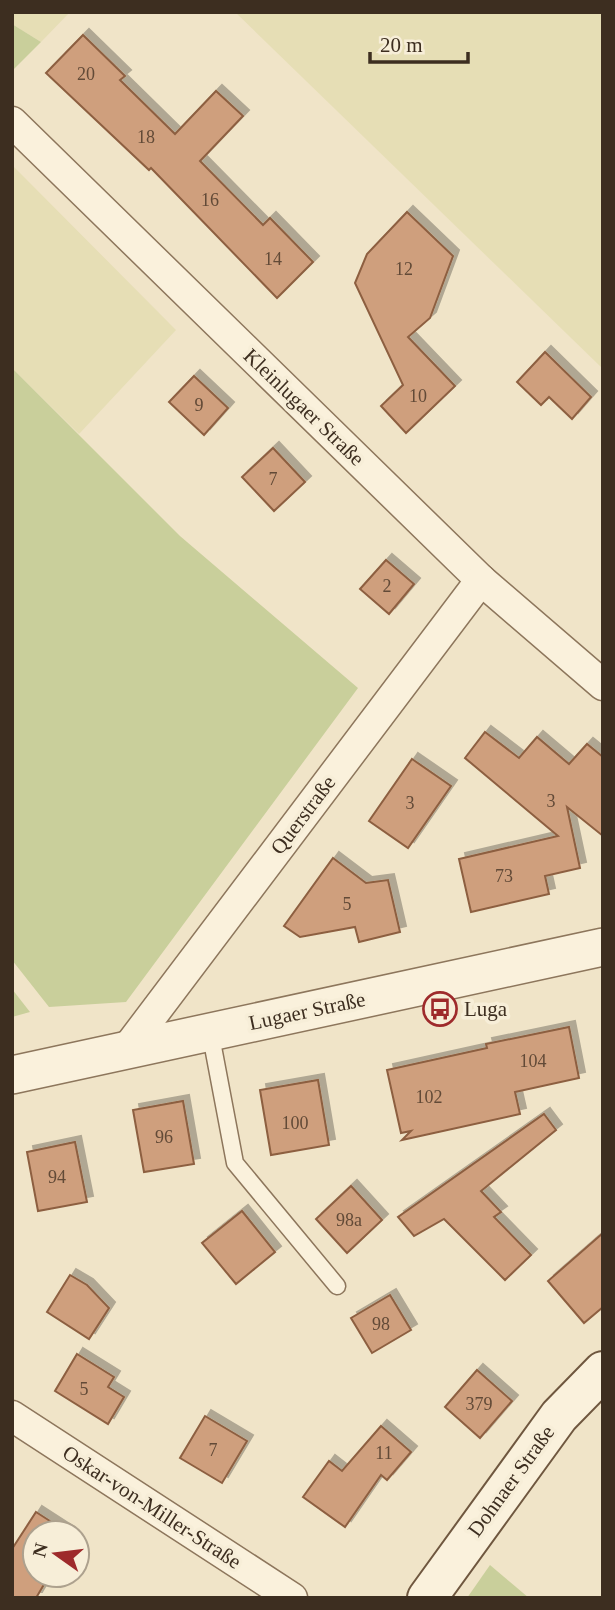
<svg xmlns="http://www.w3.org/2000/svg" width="615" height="1610" font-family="Georgia,serif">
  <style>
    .farmland { fill: #e6deb5 }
    .green { fill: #c9cf9b }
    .building { fill: #cf9f7d; stroke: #8d5f41; stroke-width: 2; filter: url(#shadow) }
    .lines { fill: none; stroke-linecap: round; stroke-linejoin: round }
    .service-casing { stroke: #8d765c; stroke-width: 19 }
    .minor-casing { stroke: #8d765c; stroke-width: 33 }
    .tertiary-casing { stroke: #8d765c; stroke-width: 40 }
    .secondary-casing { stroke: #6f573f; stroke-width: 42 }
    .service { stroke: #faf1dc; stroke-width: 16 }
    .minor { stroke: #faf1dc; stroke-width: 30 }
    .tertiary { stroke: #faf1dc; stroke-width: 37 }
    .secondary { stroke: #faf1dc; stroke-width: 38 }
    .labels { text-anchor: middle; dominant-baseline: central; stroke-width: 7; stroke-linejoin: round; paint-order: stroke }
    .number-label { font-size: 18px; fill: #624a37 }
    .street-label { font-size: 21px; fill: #3d2e20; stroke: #f7eed8 }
    .poi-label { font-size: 21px; fill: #3d2e20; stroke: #f7eed8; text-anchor: start }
  </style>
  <defs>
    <filter id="shadow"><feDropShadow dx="6" dy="-6" stdDeviation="0" flood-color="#0004"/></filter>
  </defs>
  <rect width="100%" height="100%" fill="#f0e4c8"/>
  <!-- farmland -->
  <g class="farmland">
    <path d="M12 12H70L41 42 12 24Z"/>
    <path d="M235 12H603V369Z"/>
    <path d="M12 165 176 330 79 434 12 368Z"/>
  </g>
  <!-- green -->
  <g class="green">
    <path d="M12 24 41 42 12 71Z"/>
    <path d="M12 368 180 536 358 688 126 1002 49 1007 12 960Z"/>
    <path d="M12 989 30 1012 12 1017Z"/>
    <path d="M490 1565 529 1598H467Z"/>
  </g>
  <!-- building -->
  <g class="building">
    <path d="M83 35 125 76 120 80 175 134 216 91 243 116 200 161 263 225 270 218 313 262 277 298 151 168 149 170 46 73Z"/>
    <path d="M407 212 453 256 430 318 408 337 455 386 406 433 381 406 403 385 355 283 367 254Z"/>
    <path d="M545 352 591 397 572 419 549 397 541 405 517 382Z"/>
    <path d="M194 376 228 408 204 435 169 402Z"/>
    <path d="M273 448 305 482 274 511 242 477Z"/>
    <path d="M386 560 414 584 389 614 360 589Z"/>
    <path d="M485 732 519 758 537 737 569 764 587 744 603 757V836L567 807 580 868 545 876 549 894 471 912 459 859 558 836 465 758Z"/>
    <path d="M412 759 451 786 408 848 369 821Z"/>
    <path d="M333 858 366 883 388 880 400 932 359 942 355 927 300 937 284 926Z"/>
    <path d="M569 1027 579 1078 515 1092 520 1114 402 1140 411 1131 401 1133 387 1070 487 1048 486 1044Z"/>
    <path d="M318 1080 329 1145 271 1155 260 1090Z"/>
    <path d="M183 1101 194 1164 144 1172 133 1110Z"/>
    <path d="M544 1114 556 1130 481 1191 501 1212 494 1217 531 1255 505 1280 444 1219 414 1236 398 1217Z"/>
    <path d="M75 1142 87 1202 38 1211 27 1152Z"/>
    <path d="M351 1186 382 1220 347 1253 316 1219Z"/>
    <path d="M242 1211 275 1252 236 1284 202 1243Z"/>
    <path d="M603 1233V1307L584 1323 548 1281Z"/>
    <path d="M70 1275 87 1285 109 1308 89 1339 47 1312Z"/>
    <path d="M390 1295 411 1330 372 1353 351 1318Z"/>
    <path d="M77 1354 114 1377 108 1387 124 1397 108 1424 55 1391Z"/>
    <path d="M477 1370 512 1401 480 1438 445 1407Z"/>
    <path d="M205 1416 247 1441 222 1483 180 1458Z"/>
    <path d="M381 1426 411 1452 387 1480 381 1475 345 1527 303 1497 329 1461 342 1471Z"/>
    <path d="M36 1512 67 1532 35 1533V1575H39L46 1581 36 1598H12V1549Z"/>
  </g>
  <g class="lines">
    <!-- service casing -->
    <g class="service-casing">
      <path id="service" d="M210 1031 235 1163 337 1286"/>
    </g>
    <!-- minor casing -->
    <g class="minor-casing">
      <g id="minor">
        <path d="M12 122 481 580 603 685"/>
        <path d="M126 1050 481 580"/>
        <path d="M12 1416 292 1598"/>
      </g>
    </g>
    <!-- tertiary casing -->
    <g class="tertiary-casing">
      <path id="tertiary" d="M12 1075 603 947"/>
    </g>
    <!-- secondary casing -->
    <g class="secondary-casing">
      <path id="secondary" d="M427 1598 559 1416 603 1371"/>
    </g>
    <!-- service -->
    <use href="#service" class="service"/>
    <!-- minor -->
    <use href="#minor" class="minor"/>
    <!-- tertiary -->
    <use href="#tertiary" class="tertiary"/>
    <!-- secondary -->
    <use href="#secondary" class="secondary"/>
  </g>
  <!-- icons -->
  <defs>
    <g id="bus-ring" transform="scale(1.75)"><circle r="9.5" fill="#f7eed8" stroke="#9e2a2b" stroke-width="1.5"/><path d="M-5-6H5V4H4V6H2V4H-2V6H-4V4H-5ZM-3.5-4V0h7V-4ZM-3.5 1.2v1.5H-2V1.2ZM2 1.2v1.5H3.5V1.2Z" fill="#9e2a2b"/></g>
  </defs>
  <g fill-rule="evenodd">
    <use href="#bus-ring" x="440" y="1009"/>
  </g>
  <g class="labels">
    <!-- number labels -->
    <g class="number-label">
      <text x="86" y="74">20</text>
      <text x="146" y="137">18</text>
      <text x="210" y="200">16</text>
      <text x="273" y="259">14</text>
      <text x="404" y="269">12</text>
      <text x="418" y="396">10</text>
      <text x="199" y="405">9</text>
      <text x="273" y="479">7</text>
      <text x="387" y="586">2</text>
      <text x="551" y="801">3</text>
      <text x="410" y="803">3</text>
      <text x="504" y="876">73</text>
      <text x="347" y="904">5</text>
      <text x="533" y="1061">104</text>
      <text x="429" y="1097">102</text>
      <text x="295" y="1123">100</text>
      <text x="164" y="1137">96</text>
      <text x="57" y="1177">94</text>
      <text x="349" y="1220">98a</text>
      <text x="381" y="1324">98</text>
      <text x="84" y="1389">5</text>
      <text x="479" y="1404">379</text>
      <text x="213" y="1450">7</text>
      <text x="384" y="1453">11</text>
    </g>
    <!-- street labels -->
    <g class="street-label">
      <text transform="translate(304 407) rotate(44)">Kleinlugaer Straße</text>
      <text transform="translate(303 815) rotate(-53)">Querstraße</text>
      <text transform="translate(307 1011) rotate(-12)">Lugaer Straße</text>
      <text transform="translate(511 1481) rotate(-54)">Dohnaer Straße</text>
      <text transform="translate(152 1507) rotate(33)">Oskar-von-Miller-Straße</text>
    </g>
    <!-- poi labels -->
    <g class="poi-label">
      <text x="464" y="1009">Luga</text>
    </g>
  </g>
  <!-- border -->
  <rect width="615" height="1610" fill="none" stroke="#3d2e20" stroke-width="28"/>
  <!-- north arrow -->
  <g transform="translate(56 1554) rotate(284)"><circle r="33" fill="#f7eed8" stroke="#ada18e" stroke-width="2"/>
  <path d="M0-5L12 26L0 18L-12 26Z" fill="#9e2a2b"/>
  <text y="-10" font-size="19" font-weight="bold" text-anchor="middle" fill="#3d2e20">N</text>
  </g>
  <!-- scale -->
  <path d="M370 52v10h98v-10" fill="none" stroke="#3d2e20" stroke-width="3.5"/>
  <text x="380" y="52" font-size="21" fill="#3d2e20" stroke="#f7eed8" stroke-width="5" paint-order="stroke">20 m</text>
</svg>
